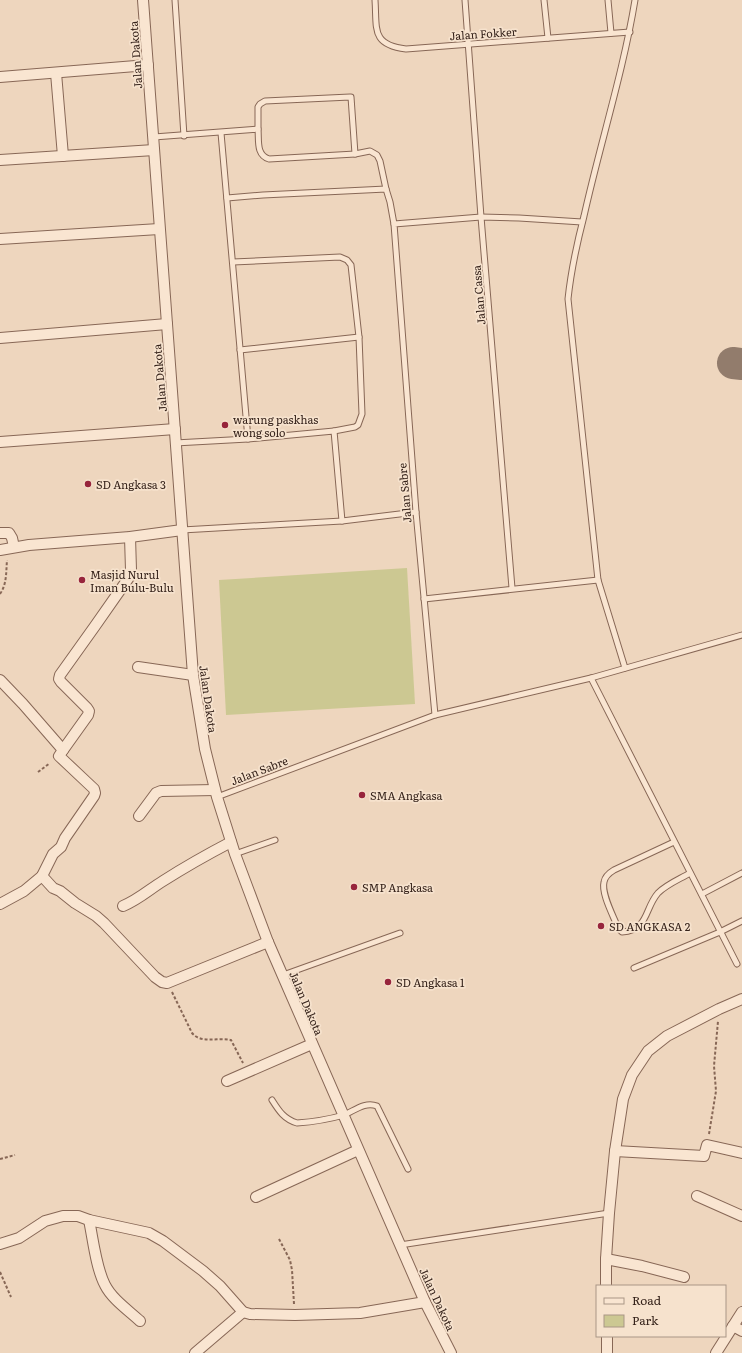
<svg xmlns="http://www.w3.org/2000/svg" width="742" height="1353" font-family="Literata,serif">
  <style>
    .park { fill: #ccc892 }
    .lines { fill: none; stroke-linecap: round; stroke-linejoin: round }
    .taxiway { stroke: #927c6c; stroke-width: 32 }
    .service-casing { stroke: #876756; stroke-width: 7 }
    .minor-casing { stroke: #876756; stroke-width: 12 }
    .path { stroke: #876756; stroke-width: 2; stroke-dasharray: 3 2; stroke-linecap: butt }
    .service { stroke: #f9e5d1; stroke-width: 5 }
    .minor { stroke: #f9e5d1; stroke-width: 10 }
    .poi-dot { fill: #97253c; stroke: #f6e2cd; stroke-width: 1.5 }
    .labels { text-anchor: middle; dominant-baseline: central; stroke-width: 3.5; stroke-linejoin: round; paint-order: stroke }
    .street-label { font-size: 11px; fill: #36231b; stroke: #f6e2cd }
    .poi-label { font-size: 11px; fill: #36231b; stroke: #f6e2cd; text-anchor: start }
  </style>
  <rect width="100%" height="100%" fill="#eed6be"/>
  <!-- park -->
  <path class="park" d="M407 568 415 704 226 715 219 580Z"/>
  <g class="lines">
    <!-- taxiway -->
    <path class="taxiway" d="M733 363 742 364"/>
    <!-- service casing -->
    <g class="service-casing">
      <g id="service">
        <path d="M175 0 184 136"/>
        <path d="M375 0C377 29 371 45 406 49L630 32"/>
        <path d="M465 0 481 217 512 588"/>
        <path d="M544 0 548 38"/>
        <path d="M608 0 611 33"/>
        <path d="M258 129V107L260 104 265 101 350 97H351L355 154"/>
        <path d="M221 133 248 439 334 431 342 521"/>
        <path d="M154 137 258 129C259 141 256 155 269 159L355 154 370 151 377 155 380 161 386 189"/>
        <path d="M227 198 263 195 386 189 390 202 394 224"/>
        <path d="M233 262 340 257 347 260 351 265 359 337 362 414 358 425 355 427 334 431"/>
        <path d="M240 350 359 337"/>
        <path d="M175 443 248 439"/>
        <path d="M182 530 342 521 416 512"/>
        <path d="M424 599 598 580"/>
        <path d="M625 668 598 580 568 299C571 271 577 243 584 216 600 144 623 73 635 0"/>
        <path d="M591 678 737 964"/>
        <path d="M435 715 416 512 394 224 481 217 519 218 582 222"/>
        <path d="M217 797 435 715 591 678 742 635"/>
        <path d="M674 842 614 870C609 873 605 876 604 882 601 894 614 917 618 928L622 932C649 930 644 909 658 893 667 884 680 879 690 873"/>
        <path d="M235 854 275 840"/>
        <path d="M702 894 742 873"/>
        <path d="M634 968 720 932 742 921"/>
        <path d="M283 975 400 933"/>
        <path d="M272 1100C279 1111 284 1119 297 1123 311 1122 330 1119 344 1115 354 1111 365 1101 377 1106L408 1169"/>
        <path d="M400 1245 609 1213"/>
      </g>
    </g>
    <!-- minor casing -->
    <g class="minor-casing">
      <g id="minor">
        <path d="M143 0 193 675 205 749 217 797 235 854 268 942 425 1302 451 1353"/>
        <path d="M56 73 63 156"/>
        <path d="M0 77 148 65"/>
        <path d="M0 160 154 150"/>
        <path d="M0 239 159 229"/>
        <path d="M0 338 167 324"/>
        <path d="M0 442 175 429"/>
        <path d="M0 533H9L12 538 14 547"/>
        <path d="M0 550 29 545 130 537 182 530"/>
        <path d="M138 667 193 675"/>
        <path d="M0 680 23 704 63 750 59 756 94 789 95 793 94 796 65 838 61 847 53 854 42 876 24 891 0 904"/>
        <path d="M63 750 88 715 89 711 87 708 61 682 59 679 60 675 95 626 130 576 131 570 130 537"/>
        <path d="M139 816 156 793 161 791 215 790"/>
        <path d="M42 876 53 888 60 891 75 903 96 916 104 923 155 977 162 982 167 983 268 942"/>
        <path d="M123 906C138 900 150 889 163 881 185 867 208 854 231 842"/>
        <path d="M227 1081 312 1044"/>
        <path d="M615 1151 704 1156 707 1145 742 1153"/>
        <path d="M697 1196 742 1216"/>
        <path d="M256 1197 358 1150"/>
        <path d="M89 1220C93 1239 96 1268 105 1285 112 1299 128 1310 140 1321"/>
        <path d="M0 1244 19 1238 45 1221 63 1216H78L89 1220 149 1233 163 1241 203 1271 220 1286 243 1312 250 1314 295 1315 360 1313 425 1302"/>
        <path d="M606 1259 642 1266 684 1277"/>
        <path d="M606 1286V1259L609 1213 615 1151 623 1099 632 1075 648 1051 667 1036 719 1009 742 999"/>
        <path d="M733 1326 742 1331"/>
        <path d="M607 1336V1353"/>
        <path d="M195 1353 243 1312"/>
        <path d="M716 1353 742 1312"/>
      </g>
    </g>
    <!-- path -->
    <g class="path">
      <path d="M0 594C7 584 6 572 7 560"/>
      <path d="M38 772 50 763"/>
      <path d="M172 992 192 1033C201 1044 218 1037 231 1040L243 1063"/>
      <path d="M709 1134 716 1091 714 1066 718 1021"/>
      <path d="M0 1159 15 1155"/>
      <path d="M279 1239 290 1260 292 1270 294 1304"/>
      <path d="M0 1272 11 1297"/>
    </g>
    <!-- service -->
    <use href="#service" class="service"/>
    <!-- minor -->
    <use href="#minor" class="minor"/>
  </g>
  <!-- markers -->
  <g class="poi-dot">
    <circle cx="225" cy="425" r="4"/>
    <circle cx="88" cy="484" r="4"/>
    <circle cx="82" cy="580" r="4"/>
    <circle cx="362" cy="795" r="4"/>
    <circle cx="354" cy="887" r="4"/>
    <circle cx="601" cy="926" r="4"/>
    <circle cx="388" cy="982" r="4"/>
  </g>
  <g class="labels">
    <!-- street labels -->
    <g class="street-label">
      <text transform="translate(483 33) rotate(-4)">Jalan Fokker</text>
      <text transform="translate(135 55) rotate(-94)">Jalan Dakota</text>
      <text transform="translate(478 295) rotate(-95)">Jalan Cassa</text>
      <text transform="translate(159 378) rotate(-95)">Jalan Dakota</text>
      <text transform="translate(404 493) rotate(-95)">Jalan Sabre</text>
      <text transform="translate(209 699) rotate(82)">Jalan Dakota</text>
      <text transform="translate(259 770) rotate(-21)">Jalan Sabre</text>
      <text transform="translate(307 1003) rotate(67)">Jalan Dakota</text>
      <text transform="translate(438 1299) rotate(65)">Jalan Dakota</text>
    </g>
    <!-- poi labels -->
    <g class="poi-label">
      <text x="233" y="419">warung paskhas<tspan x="233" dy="13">wong solo</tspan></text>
      <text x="96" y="484">SD Angkasa 3</text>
      <text x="90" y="574">Masjid Nurul<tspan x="90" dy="13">Iman Bulu-Bulu</tspan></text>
      <text x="370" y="795">SMA Angkasa</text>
      <text x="362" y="887">SMP Angkasa</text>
      <text x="609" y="926">SD ANGKASA 2</text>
      <text x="396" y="982">SD Angkasa 1</text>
    </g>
  </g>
  <!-- legend -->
  <rect x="596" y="1285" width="130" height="52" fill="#f6e2cd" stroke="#a99686"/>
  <rect x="604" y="1298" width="20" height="6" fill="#f9e5d1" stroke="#a99686"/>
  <text x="632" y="1305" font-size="12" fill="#36231b">Road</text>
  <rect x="604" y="1315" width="20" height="12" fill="#ccc892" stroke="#a99686"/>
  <text x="632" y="1325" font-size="12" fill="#36231b">Park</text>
</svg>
